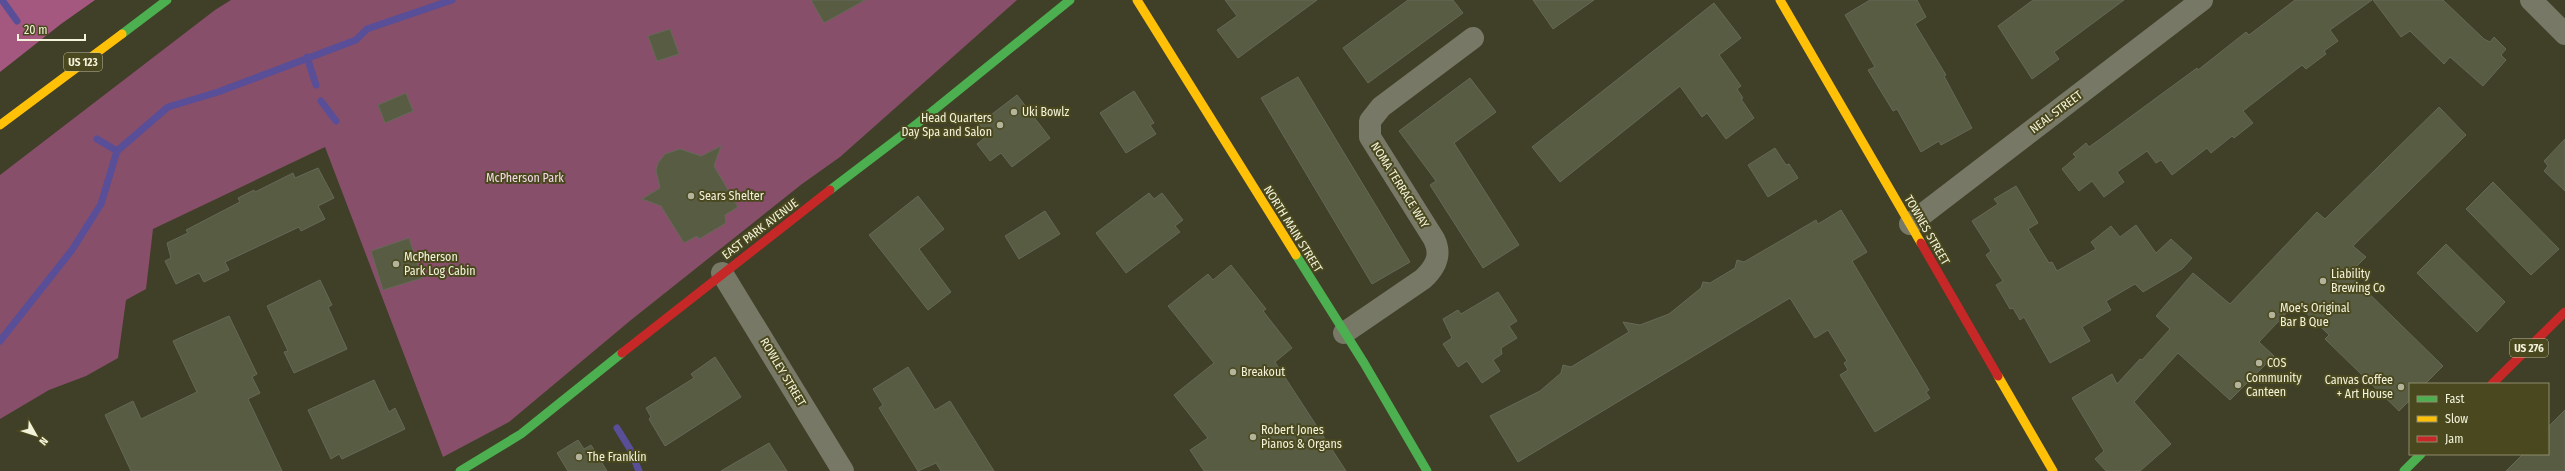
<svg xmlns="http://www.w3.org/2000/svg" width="2565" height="471" font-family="'Fira Sans Condensed',sans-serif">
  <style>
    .green { fill: #884f6b }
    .forest { fill: #a45880 }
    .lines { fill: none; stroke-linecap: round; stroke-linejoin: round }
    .stream { stroke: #594e98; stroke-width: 7 }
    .building { fill: #575c43; stroke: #666957 }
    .street { stroke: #787867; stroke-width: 22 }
    .fast { stroke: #4caf50; stroke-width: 9 }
    .slow { stroke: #ffc107; stroke-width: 9 }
    .jam { stroke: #c62828; stroke-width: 9 }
    .poi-dot { fill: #b4b49c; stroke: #4a481e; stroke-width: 1.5 }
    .labels { text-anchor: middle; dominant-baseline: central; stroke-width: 4; stroke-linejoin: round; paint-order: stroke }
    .shield { fill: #4a481e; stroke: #c0c0a2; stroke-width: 1 }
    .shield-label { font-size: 11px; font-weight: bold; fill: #f3f3db }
    .poi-label { font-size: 12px; fill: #f3f3db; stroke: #4a481e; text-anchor: start }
    .street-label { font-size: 12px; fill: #f3f3db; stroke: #4a481e }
    .park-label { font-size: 12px; fill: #f3dae6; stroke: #4a481e }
  </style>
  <rect width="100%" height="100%" fill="#403f28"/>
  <!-- green -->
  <path class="green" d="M231 0H1017L840 157 802 184 631 320 509 422 443 457 325 147 153 229 146 289 126 300 118 358 86 376 49 390 0 419V175L215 10Z"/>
  <!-- forest -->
  <path class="forest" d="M0 0H95L61 24 0 72Z"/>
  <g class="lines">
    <!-- stream -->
    <g class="stream">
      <path d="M2 0 17 21"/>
      <path d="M307 57 316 85"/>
      <path d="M321 101 336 121"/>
      <path d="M97 139 117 151"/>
      <path d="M0 341 72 250 101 204 117 151 168 107 218 92 356 40 367 29 452 0"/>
      <path d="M617 428 630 449 639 471"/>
    </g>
  </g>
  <!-- building -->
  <g class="building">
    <path d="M811 0H865L824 23Z"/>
    <path d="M1225 0H1317L1238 58 1217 30 1237 16Z"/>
    <path d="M1408 0H1453L1463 13 1368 83 1343 48Z"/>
    <path d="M1533 0H1594L1553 29Z"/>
    <path d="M1870 0H1917L1926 17 1915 24 1946 75 1944 76 1972 128 1941 145 1939 141 1921 152 1897 109 1893 111 1868 70 1875 67 1845 15Z"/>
    <path d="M2033 0H2124L2054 52 2059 59 2032 79 1998 26Z"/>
    <path d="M2295 0H2372L2330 30 2338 41 2324 51 2326 54 2306 69 2302 65 2243 111 2253 123 2234 138 2232 136 2211 153 2207 148 2172 175 2161 160 2156 163 2147 151 2117 172 2124 182 2104 197 2092 181 2079 191 2062 169 2076 157 2073 154 2086 143 2089 147 2103 137 2197 68 2198 70 2246 32 2249 35Z"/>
    <path d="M2373 0H2443L2484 39 2490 42 2494 37 2506 49 2501 55 2506 60 2483 86 2450 57 2444 64 2410 31 2401 37Z"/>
    <path d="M1714 3 1741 38 1719 55 1741 86 1737 89 1743 98 1741 99 1754 118 1726 139 1707 113 1702 117 1680 86 1560 182 1532 147Z"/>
    <path d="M670 29 679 54 657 61 648 36Z"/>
    <path d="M1298 77 1410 262 1372 284 1261 98Z"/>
    <path d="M1470 78 1496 112 1454 143 1519 245 1483 268 1430 185 1436 181 1399 131Z"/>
    <path d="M1134 91 1154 123 1150 125 1156 134 1126 153 1100 113Z"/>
    <path d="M406 93 413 111 385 123 378 105Z"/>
    <path d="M1017 95 1050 138 1012 167 1001 153 990 161 977 144 988 135 979 124Z"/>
    <path d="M2439 107 2466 135 2353 246 2366 257 2349 274 2443 366 2425 384H2410V400L2399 411 2325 339 2329 335 2296 303 2259 342 2274 356 2230 400 2178 353 2134 402 2171 444 2140 471H2106L2095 459 2104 451 2072 398 2112 374 2117 384 2140 359 2142 360 2170 329 2156 316 2193 273 2230 304 2317 212 2325 219Z"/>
    <path d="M2565 139V191L2544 171 2548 166 2544 161Z"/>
    <path d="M721 146 714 166 738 207 725 215 726 223 699 239 697 236 684 243 661 206 642 199 660 188 656 170 658 163 665 154 680 149 701 156Z"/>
    <path d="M1775 148 1786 165 1789 164 1798 178 1768 197 1748 165Z"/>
    <path d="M318 168 334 198 318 206 325 219 301 231 299 227 225 262 229 270 204 282 199 273 176 284 165 261 171 258 167 243 188 233 186 230 240 202 238 198 254 190 255 192 293 173 295 178Z"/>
    <path d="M2493 182 2559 249 2531 275 2466 209Z"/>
    <path d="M2016 186 2038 223 2028 229 2049 263 2052 262 2057 271 2096 249 2091 242 2111 226 2120 237 2136 225 2156 253 2171 239 2192 258 2182 269 2143 292 2135 284 2106 301 2111 310 2082 327 2090 341 2050 363 2024 317 2020 320 2013 308 2010 309 1996 285 2003 281 1986 255 1991 251 1972 221 1998 204 1994 199Z"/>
    <path d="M1149 193 1154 199 1162 193 1183 220 1175 226 1180 232 1126 273 1096 233Z"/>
    <path d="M918 196 944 229 919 249 951 292 928 310 869 235Z"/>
    <path d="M1841 210 1867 252 1852 261 1929 390 1926 392 1930 398 1875 432 1840 375 1848 370 1844 363 1847 361 1828 330 1815 338 1790 298 1518 462 1490 416 1540 391 1561 373 1563 365 1571 367 1629 332 1623 322 1640 325 1669 314 1701 288 1703 282 1710 283 1735 268 1737 260 1744 262 1816 220 1818 224Z"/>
    <path d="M1045 211 1060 234 1019 259 1005 236Z"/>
    <path d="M409 238 422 278 383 290 371 251Z"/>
    <path d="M2446 244 2505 302 2477 332 2417 273Z"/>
    <path d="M1231 265 1266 309 1263 311 1292 348 1275 362 1346 471H1204L1190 450 1208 438 1174 395 1214 363 1168 306 1208 274 1213 280Z"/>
    <path d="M320 280 332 305 328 307 347 349 294 373 284 352 288 351 267 306Z"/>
    <path d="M1498 292 1517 321 1509 326 1517 338 1501 348 1502 354 1493 360 1500 371 1482 383 1467 361 1458 367 1443 344 1452 338 1443 319 1458 310 1461 314Z"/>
    <path d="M229 316 257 374 252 377 260 393 248 399 282 471H131L105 415 133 401 141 419 197 392 173 341Z"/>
    <path d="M715 357 741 397 665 446 649 419 651 417 646 408 694 378 691 374Z"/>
    <path d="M908 367 935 410 950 401 994 471H941L936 463 918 471 879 408 883 405 873 389Z"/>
    <path d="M374 380 389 412 395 408 405 429 342 459 339 454 331 459 308 410Z"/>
    <path d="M2565 410V471H2506L2523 454H2548V427Z"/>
    <path d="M578 440 584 449 591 445 607 471H568L557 453Z"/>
    <path d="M769 443 787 471H721Z"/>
  </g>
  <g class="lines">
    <!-- street -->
    <g class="street">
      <path d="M2531 0 2565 34"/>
      <path d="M1910 224 2202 0"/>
      <path d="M722 273 843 471"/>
      <path d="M1344 333 1423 279C1436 267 1442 255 1434 239L1370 137V121L1381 107 1473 38"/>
    </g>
    <!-- fast -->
    <g class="fast">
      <path d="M122 34 167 0"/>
      <path d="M830 190 918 123 1070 0"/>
      <path d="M1296 255 1364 363 1427 471"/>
      <path d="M460 471 521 434 622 353"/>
      <path d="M2404 471 2421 454"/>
    </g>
    <!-- slow -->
    <g class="slow">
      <path d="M1137 0 1296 255"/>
      <path d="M1780 0 1921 243"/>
      <path d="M0 125 122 34"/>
      <path d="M1998 376 2053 471"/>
    </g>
    <!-- jam -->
    <g class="jam">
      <path d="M1921 243 1998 376"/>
      <path d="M622 353 830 190"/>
      <path d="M2492 384 2565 312"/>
    </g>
  </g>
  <!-- markers -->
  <g class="poi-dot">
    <circle cx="1014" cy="112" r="4"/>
    <circle cx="1000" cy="125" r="4"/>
    <circle cx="691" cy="196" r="4"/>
    <circle cx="396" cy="264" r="4"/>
    <circle cx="2323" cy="281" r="4"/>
    <circle cx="2272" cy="315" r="4"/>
    <circle cx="2259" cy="363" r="4"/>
    <circle cx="1233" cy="372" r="4"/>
    <circle cx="2238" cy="385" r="4"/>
    <circle cx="2401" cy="387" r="4"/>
    <circle cx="1253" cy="437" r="4"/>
    <circle cx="579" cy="457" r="4"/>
  </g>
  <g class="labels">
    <!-- shield labels -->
    <g class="shield">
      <rect x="64" y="53" width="38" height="18" rx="3"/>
      <rect x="2510" y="339" width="38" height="18" rx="3"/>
    </g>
    <g class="shield-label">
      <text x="83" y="62">US 123</text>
      <text x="2529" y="348">US 276</text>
    </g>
    <!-- poi labels -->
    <g class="poi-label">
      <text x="1022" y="112">Uki Bowlz</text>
      <text x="992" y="118" text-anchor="end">Head Quarters<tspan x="992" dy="14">Day Spa and Salon</tspan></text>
      <text x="699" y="196">Sears Shelter</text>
      <text x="404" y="257">McPherson<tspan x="404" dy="14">Park Log Cabin</tspan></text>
      <text x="2331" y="274">Liability<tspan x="2331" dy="14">Brewing Co</tspan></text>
      <text x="2280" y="308">Moe's Original<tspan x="2280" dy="14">Bar B Que</tspan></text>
      <text x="2267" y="363">COS</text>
      <text x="1241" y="372">Breakout</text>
      <text x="2246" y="378">Community<tspan x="2246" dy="14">Canteen</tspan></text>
      <text x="2393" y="380" text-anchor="end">Canvas Coffee<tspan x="2393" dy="14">+ Art House</tspan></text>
      <text x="1261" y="430">Robert Jones<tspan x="1261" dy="14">Pianos &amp; Organs</tspan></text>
      <text x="587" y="457">The Franklin</text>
    </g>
    <!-- street labels -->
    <g class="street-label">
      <text transform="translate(2056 112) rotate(-37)">NEAL STREET</text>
      <text transform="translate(1400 185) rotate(58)">NOMA TERRACE WAY</text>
      <text transform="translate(760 229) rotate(-37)">EAST PARK AVENUE</text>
      <text transform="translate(1293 229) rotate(58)">NORTH MAIN STREET</text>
      <text transform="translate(1927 230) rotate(60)">TOWNES STREET</text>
      <text transform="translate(783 372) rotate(59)">ROWLEY STREET</text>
    </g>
    <!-- park labels -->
    <g class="park-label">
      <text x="525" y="178">McPherson Park</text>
    </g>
  </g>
  <!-- legend -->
  <rect x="2409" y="383" width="140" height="72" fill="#4a481e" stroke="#8e8c6a"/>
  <rect x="2417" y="396" width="20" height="6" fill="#4caf50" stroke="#8e8c6a"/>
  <text x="2445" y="403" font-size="12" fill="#f3f3db">Fast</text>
  <rect x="2417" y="416" width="20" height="6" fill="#ffc107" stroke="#8e8c6a"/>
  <text x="2445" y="423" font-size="12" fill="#f3f3db">Slow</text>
  <rect x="2417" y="436" width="20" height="6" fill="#c62828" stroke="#8e8c6a"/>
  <text x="2445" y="443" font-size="12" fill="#f3f3db">Jam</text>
  <!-- north arrow -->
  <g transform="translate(36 435) rotate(129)" stroke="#4a481e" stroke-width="3" paint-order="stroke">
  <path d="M0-3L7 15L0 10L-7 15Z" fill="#f3f3db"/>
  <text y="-6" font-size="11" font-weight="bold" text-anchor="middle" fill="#f3f3db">N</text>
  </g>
  <!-- scale -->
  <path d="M18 34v6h67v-6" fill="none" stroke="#f3f3db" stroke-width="2"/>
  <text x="24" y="34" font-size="12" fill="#f3f3db" stroke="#4a481e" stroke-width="3" paint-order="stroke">20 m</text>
</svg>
